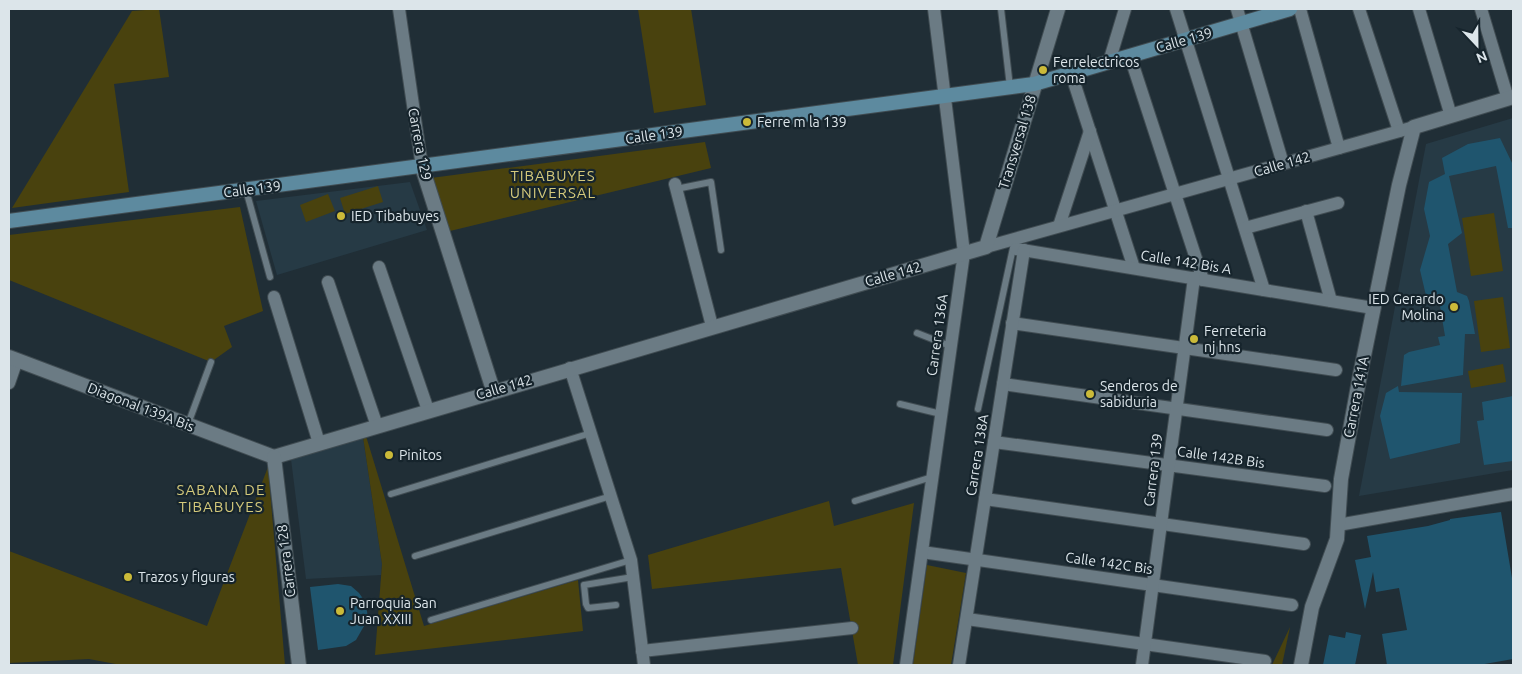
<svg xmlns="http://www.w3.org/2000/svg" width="1522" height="674" font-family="Ubuntu,sans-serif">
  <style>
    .built { fill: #263a45 }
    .green { fill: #49420e }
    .building { fill: #1f556e }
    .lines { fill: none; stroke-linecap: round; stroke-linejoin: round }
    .service-casing { stroke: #404c52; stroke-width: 8 }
    .minor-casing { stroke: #404c52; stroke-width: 14 }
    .tertiary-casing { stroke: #404c52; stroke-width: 16 }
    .secondary-casing { stroke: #404c52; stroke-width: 16 }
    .service { stroke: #6b7b84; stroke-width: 6 }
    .minor { stroke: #6b7b84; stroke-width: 12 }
    .tertiary { stroke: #6b7b84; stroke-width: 14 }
    .secondary { stroke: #5d8a9f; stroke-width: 14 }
    .poi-dot { fill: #cbba39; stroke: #16242c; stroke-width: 2 }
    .labels { text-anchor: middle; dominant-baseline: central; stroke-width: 4.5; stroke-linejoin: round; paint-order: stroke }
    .street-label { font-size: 14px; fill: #dce5ea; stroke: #16242c }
    .poi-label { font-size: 14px; fill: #dce5ea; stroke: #16242c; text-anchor: start }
    .neighbourhood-label { font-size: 15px; letter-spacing: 1px; fill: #d4c97b; stroke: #16242c }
  </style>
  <rect width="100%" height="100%" fill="#202e36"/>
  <!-- built -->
  <g class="built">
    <path d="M1513 118V470L1359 496 1426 144Z"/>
    <path d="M410 182 427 230 277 275 256 201Z"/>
    <path d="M363 437 382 564 381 575 306 579 291 459Z"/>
  </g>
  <!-- green -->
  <g class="green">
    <path d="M159 9 169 77 114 84 129 192 12 208 132 11Z"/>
    <path d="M638 9H691L706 105 654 113Z"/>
    <path d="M705 142 711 168 450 231 431 178Z"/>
    <path d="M378 186 383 202 345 214 340 198Z"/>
    <path d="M328 194 335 211 306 222 300 205Z"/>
    <path d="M240 207 263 311 224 326 232 347 211 362 9 280V235Z"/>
    <path d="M1494 213 1503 271 1471 276 1462 218Z"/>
    <path d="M1503 297 1510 348 1481 352 1474 301Z"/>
    <path d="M1503 364 1506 382 1471 388 1468 371Z"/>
    <path d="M366 436 424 626 578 580 583 631 375 655 382 564 363 437Z"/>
    <path d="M268 467 285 665H121L89 659 9 663V551L207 626Z"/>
    <path d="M829 501 834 526 914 503 893 665H858L841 568 652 589 648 555Z"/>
    <path d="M927 565 966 573 951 665H913Z"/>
    <path d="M1290 627 1282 665H1272Z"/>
  </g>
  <!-- building -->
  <g class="building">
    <path d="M1500 138 1513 165V228H1508L1496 166 1449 176 1462 233 1448 244 1457 292 1467 296 1469 301 1475 334H1465L1463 375 1401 386 1404 355 1409 352 1440 345 1438 337 1445 336 1440 306 1427 300 1420 270 1430 236 1424 209 1429 182 1445 174 1442 158 1468 144Z"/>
    <path d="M1398 386 1399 392 1462 393 1460 443 1390 459 1380 416 1386 393Z"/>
    <path d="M1513 396V461L1484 465 1477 421 1484 420 1482 402Z"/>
    <path d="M1501 512 1513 584V659L1479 665H1387L1382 634 1407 630 1399 588 1376 592 1373 572 1365 609 1355 560 1371 557 1367 536 1428 526 1450 520V519Z"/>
    <path d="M338 584 351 586 359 593 366 603 368 619 356 640 346 646 318 650 310 587Z"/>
    <path d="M1346 632 1361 635 1355 665H1323L1329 635 1345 638Z"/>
  </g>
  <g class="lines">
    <!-- service casing -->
    <g class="service-casing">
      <g id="service">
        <path d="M1001 9 1010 87"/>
        <path d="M676 189 711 182 721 250"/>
        <path d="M246 190 270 277"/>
        <path d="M917 333 950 346"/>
        <path d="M900 404 941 414"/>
        <path d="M978 409 1013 248"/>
        <path d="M188 424 211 362"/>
        <path d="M391 494 591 433"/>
        <path d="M855 501 932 477"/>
        <path d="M415 556 611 496"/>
        <path d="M616 605 588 608 586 604 584 585 633 577"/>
        <path d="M431 620 631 560"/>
      </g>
    </g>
    <!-- minor casing -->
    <g class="minor-casing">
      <g id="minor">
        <path d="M399 9 422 167"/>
        <path d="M1176 9 1264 290"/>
        <path d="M1237 9 1283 164"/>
        <path d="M1300 9 1339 148"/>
        <path d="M1359 9 1399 131"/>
        <path d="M1419 9 1451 116"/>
        <path d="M1481 9 1508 99"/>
        <path d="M1130 56 1203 280"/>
        <path d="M1109 62 1125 9"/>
        <path d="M1071 73 1134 268"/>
        <path d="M675 184 712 326"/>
        <path d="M1306 211 1331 301"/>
        <path d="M1059 226 1090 131"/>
        <path d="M1245 228 1338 203"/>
        <path d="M986 247 1414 127"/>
        <path d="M1016 249 1373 308"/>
        <path d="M379 267 428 410"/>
        <path d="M328 282 377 426"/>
        <path d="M274 297 319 443"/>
        <path d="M1012 323 1336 370"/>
        <path d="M570 368 631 560 644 665"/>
        <path d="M9 383 17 360"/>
        <path d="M1003 384 1327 430"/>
        <path d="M994 442 1325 486"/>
        <path d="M985 499 1304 544"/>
        <path d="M1338 525 1513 494"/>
        <path d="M922 552 1292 605"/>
        <path d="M967 619 1265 661"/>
        <path d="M642 651 852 628"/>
        <path d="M906 665 964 253 934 9"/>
        <path d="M959 665 1024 250"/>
        <path d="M1142 665 1194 278"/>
      </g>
    </g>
    <!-- tertiary casing -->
    <g class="tertiary-casing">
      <g id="tertiary">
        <path d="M422 167 493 390"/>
        <path d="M9 357 274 457"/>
        <path d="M274 457 986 247 1058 9"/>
        <path d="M274 457 299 665"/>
        <path d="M1301 665 1312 607 1337 539 1341 479 1360 375 1399 185 1414 127 1513 97"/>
      </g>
    </g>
    <!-- secondary casing -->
    <g class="secondary-casing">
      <path id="secondary" d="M9 221 1034 84 1290 9"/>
    </g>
    <!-- service -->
    <use href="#service" class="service"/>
    <!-- minor -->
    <use href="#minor" class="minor"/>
    <!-- tertiary -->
    <use href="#tertiary" class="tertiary"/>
    <!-- secondary -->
    <use href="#secondary" class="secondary"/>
  </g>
  <!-- markers -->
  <g class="poi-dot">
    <circle cx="1043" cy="70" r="5"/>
    <circle cx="747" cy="122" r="5"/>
    <circle cx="341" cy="216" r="5"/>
    <circle cx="1454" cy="307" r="5"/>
    <circle cx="1194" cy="339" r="5"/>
    <circle cx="1090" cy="394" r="5"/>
    <circle cx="389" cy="455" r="5"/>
    <circle cx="128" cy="577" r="5"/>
    <circle cx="340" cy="611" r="5"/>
  </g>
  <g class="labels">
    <!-- street labels -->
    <g class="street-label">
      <text transform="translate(1184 40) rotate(-16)">Calle 139</text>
      <text transform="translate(654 135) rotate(-8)">Calle 139</text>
      <text transform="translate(1017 142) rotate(-73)">Transversal 138</text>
      <text transform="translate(420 144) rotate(79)">Carrera 129</text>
      <text transform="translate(1282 164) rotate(-16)">Calle 142</text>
      <text transform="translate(252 189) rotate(-7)">Calle 139</text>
      <text transform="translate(1186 262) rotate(9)">Calle 142 Bis A</text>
      <text transform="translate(893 274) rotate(-16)">Calle 142</text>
      <text transform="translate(937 335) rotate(-82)">Carrera 136A</text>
      <text transform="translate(504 387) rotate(-16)">Calle 142</text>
      <text transform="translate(1356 397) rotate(-79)">Carrera 141A</text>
      <text transform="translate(141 407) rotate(21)">Diagonal 139A Bis</text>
      <text transform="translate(977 455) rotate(-81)">Carrera 138A</text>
      <text transform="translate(1221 457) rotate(8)">Calle 142B Bis</text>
      <text transform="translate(1153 470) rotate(-83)">Carrera 139</text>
      <text transform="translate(286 561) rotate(-97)">Carrera 128</text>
      <text transform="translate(1109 563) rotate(8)">Calle 142C Bis</text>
    </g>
    <!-- poi labels -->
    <g class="poi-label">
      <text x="1053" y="62">Ferrelectricos<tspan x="1053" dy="16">roma</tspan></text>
      <text x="757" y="122">Ferre m la 139</text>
      <text x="351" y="216">IED Tibabuyes</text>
      <text x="1444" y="299" text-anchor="end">IED Gerardo<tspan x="1444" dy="16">Molina</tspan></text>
      <text x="1204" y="331">Ferreteria<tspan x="1204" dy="16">nj hns</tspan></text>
      <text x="1100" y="386">Senderos de<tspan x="1100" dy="16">sabiduria</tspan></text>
      <text x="399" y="455">Pinitos</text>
      <text x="138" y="577">Trazos y figuras</text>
      <text x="350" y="603">Parroquia San<tspan x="350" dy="16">Juan XXIII</tspan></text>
    </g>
    <!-- neighbourhood labels -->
    <g class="neighbourhood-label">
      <text x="553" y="175">TIBABUYES<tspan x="553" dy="17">UNIVERSAL</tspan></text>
      <text x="221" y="489">SABANA DE<tspan x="221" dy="17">TIBABUYES</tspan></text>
    </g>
  </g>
  <!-- border -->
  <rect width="1522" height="674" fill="none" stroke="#dce5ea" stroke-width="20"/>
  <!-- north arrow -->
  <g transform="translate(1477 45) rotate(158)" stroke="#16242c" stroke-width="4" paint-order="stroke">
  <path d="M0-4L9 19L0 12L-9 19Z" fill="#dce5ea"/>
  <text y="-8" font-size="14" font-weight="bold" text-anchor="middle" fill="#dce5ea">N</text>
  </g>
</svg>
